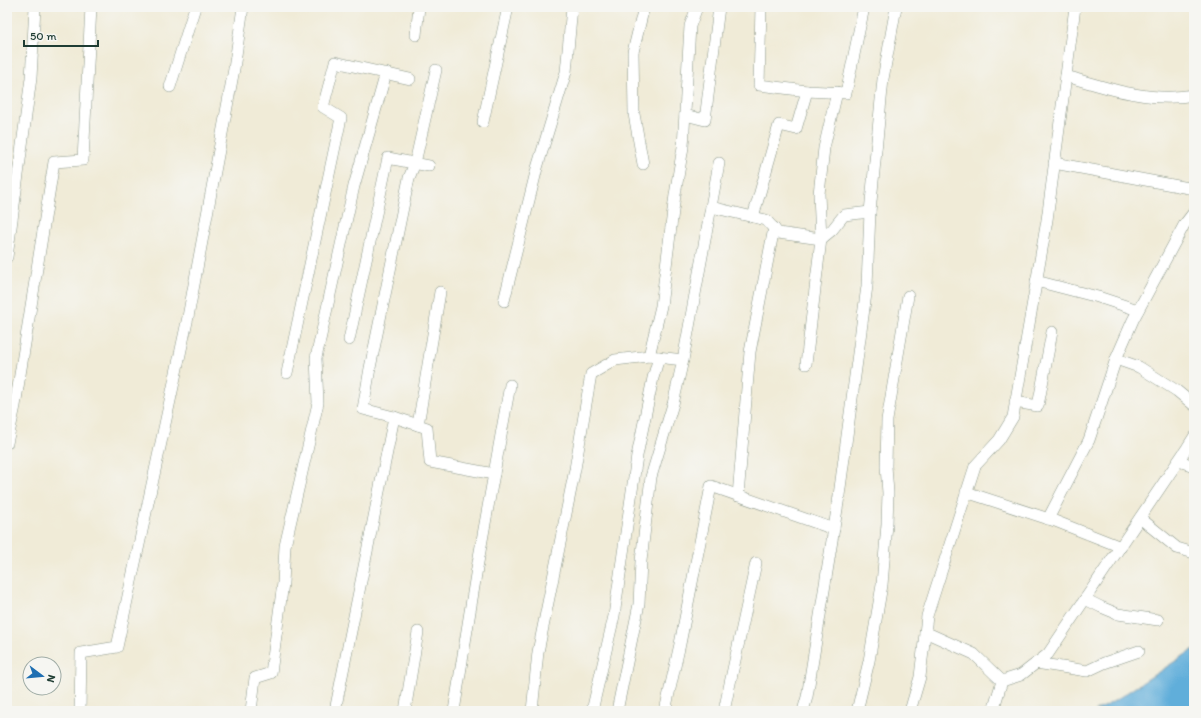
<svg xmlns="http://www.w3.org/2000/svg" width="1201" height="718" font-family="Itim,sans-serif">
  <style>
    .water { fill: #60aeda; stroke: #407687 }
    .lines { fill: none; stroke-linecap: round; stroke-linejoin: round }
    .street-casing { stroke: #889486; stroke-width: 12 }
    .street { stroke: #fff; stroke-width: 11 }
  </style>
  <rect width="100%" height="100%" fill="#f6f6f2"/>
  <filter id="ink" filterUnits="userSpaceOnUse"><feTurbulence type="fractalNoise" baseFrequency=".025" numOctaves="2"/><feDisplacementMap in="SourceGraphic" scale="8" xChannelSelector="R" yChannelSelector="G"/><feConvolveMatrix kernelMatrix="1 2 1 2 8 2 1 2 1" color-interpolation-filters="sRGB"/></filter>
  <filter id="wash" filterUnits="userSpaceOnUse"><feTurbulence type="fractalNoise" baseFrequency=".012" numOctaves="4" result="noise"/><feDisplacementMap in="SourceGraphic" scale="16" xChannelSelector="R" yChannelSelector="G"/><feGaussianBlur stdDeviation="0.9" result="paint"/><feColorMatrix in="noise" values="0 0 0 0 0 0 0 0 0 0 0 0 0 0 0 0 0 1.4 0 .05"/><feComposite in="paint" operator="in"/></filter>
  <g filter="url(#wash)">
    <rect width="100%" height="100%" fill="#f0ebd7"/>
    <!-- water -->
    <path class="water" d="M1194 649V711H1095L1111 703Z"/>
  </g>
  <g filter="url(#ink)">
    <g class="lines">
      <!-- street casing -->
      <g class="street-casing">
        <g id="street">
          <path d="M761 7 759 85 807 91 846 93 864 7"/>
          <path d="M416 35 419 7"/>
          <path d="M436 70 415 163 409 178 370 368 363 409 394 417 427 428 430 462 494 474"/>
          <path d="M1066 76C1107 88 1150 103 1194 95"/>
          <path d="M170 87 195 7"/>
          <path d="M685 115 705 120 719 7"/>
          <path d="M483 122 508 7"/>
          <path d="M1054 163 1194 189"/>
          <path d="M643 164 634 114 633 52 644 7"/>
          <path d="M711 207 766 220 778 233 821 239 832 230 844 215 870 212"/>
          <path d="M753 217 779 125 796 129 807 91"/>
          <path d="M7 257 31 78 35 7"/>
          <path d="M1036 281 1098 297 1138 310"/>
          <path d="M504 301 537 168 566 72 572 7"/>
          <path d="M349 340 388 158 429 166"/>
          <path d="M649 356 661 306 675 195 683 147 690 26 697 7"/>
          <path d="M1116 359 1139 367 1177 391 1194 405"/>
          <path d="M806 364 821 239 819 194 824 148 837 92"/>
          <path d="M287 373 341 118 323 107 335 62 410 79"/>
          <path d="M1015 402 1038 406 1052 332"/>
          <path d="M418 425 440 292"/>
          <path d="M7 443 15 406 54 162 83 160 91 7"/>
          <path d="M1179 461 1194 466"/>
          <path d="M966 492 1055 521 1121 547"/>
          <path d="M738 496 750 352 774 228"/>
          <path d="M1140 518 1177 548 1194 553"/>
          <path d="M1048 519 1089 440 1116 359 1133 320 1184 225 1194 212"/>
          <path d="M1085 599 1101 607 1118 614 1158 620"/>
          <path d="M925 632 974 654 1002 681"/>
          <path d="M1036 663 1087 671 1104 663 1139 651"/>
          <path d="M80 711 81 653 117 647 188 317 234 69 243 7"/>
          <path d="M251 711 255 678 271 673 283 583 285 546 318 403 316 358 354 186 386 73"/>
          <path d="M335 711 394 417"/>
          <path d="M405 711 418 632"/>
          <path d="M454 711 477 568 510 385"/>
          <path d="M532 711 538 652 575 469 591 374 615 360 649 356 683 360"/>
          <path d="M592 711 614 616 637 456 653 378 659 357"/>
          <path d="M617 711 639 604 641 561 651 477 673 404 683 360 719 163"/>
          <path d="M665 711 680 644 711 486 834 529"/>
          <path d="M724 711 756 563"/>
          <path d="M803 711 807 697 838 503 867 286 870 212 883 79 896 7"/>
          <path d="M857 711 869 661 882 585 887 524 888 493 886 466 887 420 908 296"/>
          <path d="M910 711 920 677 927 616 975 466 999 440 1013 417 1047 220 1075 7"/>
          <path d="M993 711 1002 681 1021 675 1048 654 1187 448 1194 437"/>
        </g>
      </g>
      <!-- street -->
      <use href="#street" class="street"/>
    </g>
  </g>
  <!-- margin -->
  <rect width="1201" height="718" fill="none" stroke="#f6f6f2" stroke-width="24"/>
  <!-- north arrow -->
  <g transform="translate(42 676) rotate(106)"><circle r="19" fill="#f6f6f2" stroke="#a0aca6"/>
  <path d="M0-3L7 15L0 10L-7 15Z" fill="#1f6fb2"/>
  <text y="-6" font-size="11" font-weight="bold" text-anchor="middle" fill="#1f3d34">N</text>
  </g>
  <!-- scale -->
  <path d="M24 40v6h74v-6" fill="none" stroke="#1f3d34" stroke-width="2"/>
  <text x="30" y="40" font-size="12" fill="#1f3d34" stroke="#f6f6f2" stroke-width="3" paint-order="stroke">50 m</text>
</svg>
